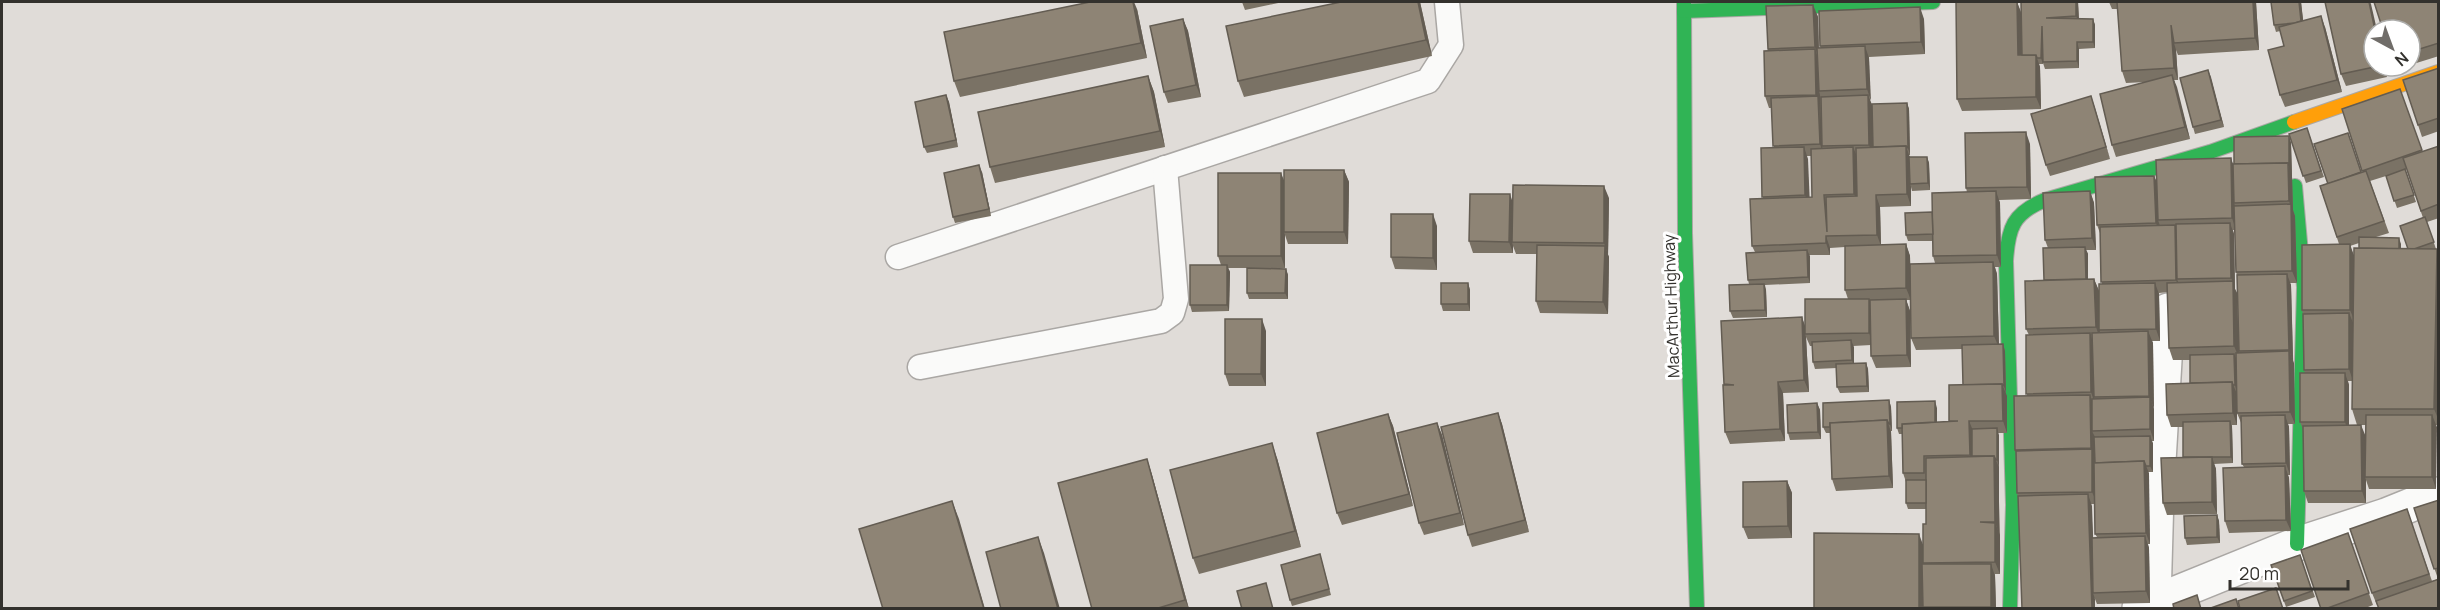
<svg xmlns="http://www.w3.org/2000/svg" width="2440" height="610" font-family="Manrope,sans-serif">
  <style>
    .lines { fill: none; stroke-linecap: round; stroke-linejoin: round }
    .lane-casing { stroke: #aaa7a4; stroke-width: 27 }
    .street-casing { stroke: #aaa7a4; stroke-width: 36 }
    .fast-casing { stroke: #aaa7a4; stroke-width: 16 }
    .slow-casing { stroke: #aaa7a4; stroke-width: 16 }
    .lane { stroke: #fafaf9; stroke-width: 24 }
    .street { stroke: #fafaf9; stroke-width: 33 }
    .fast { stroke: #30b455; stroke-width: 14 }
    .slow { stroke: #ff9f0a; stroke-width: 14 }
    .wall { fill: #7a7265; fill-rule: evenodd }
    .shaded-wall { fill: #635c52 }
    .building { fill: #8e8475; stroke: #635c52; stroke-width: 1.5 }
    .labels { text-anchor: middle; dominant-baseline: central; stroke-width: 6; stroke-linejoin: round; paint-order: stroke }
    .street-label { font-size: 16px; fill: #33312d; stroke: #fff }
  </style>
  <rect width="100%" height="100%" fill="#e0dcd8"/>
  <g class="lines">
    <!-- lane casing -->
    <g class="lane-casing">
      <g id="lane">
        <path d="M898 257 1428 81 1451 45 1447 2"/>
        <path d="M920 367 1161 321 1172 313 1176 299 1165 168"/>
      </g>
    </g>
    <!-- street casing -->
    <g class="street-casing">
      <g id="street">
        <path d="M2154 601 2157 495 2168 310"/>
        <path d="M2139 608 2297 544 2386 515 2438 494"/>
      </g>
    </g>
    <!-- fast casing -->
    <g class="fast-casing">
      <g id="fast">
        <path d="M1684 2 1685 233 1697 608"/>
        <path d="M1684 11 1933 2"/>
        <path d="M2295 186 2304 287 2297 544"/>
        <path d="M2010 608 2013 505 2006 261C2008 228 2013 213 2045 200L2210 152 2294 122"/>
      </g>
    </g>
    <!-- slow casing -->
    <g class="slow-casing">
      <path id="slow" d="M2294 122 2438 72"/>
    </g>
    <!-- lane -->
    <use href="#lane" class="lane"/>
    <!-- street -->
    <use href="#street" class="street"/>
    <!-- fast -->
    <use href="#fast" class="fast"/>
    <!-- slow -->
    <use href="#slow" class="slow"/>
  </g>
  <!-- wall -->
  <g class="wall">
    <path d="M1242 2H1283L1245 10Z"/>
    <path d="M1341 2H1420L1432 56 1244 97 1238 81Z"/>
    <path d="M2017 2 2021 12V2H2078L2079 19H2093L2095 25V48L2079 49V68L2045 69 2043 63V64H2039L2040 67 2041 109 1962 111 1957 99Z"/>
    <path d="M2109 2H2256L2259 50 2178 55 2176 50 2178 80H2174L2190 139 2116 157 2112 145 2146 82 2126 83 2122 71 2118 9H2112Z"/>
    <path d="M2271 2H2301L2303 20 2325 27 2342 92 2285 107 2280 95 2284 46 2280 31 2276 32 2274 25Z"/>
    <path d="M2374 2H2438L2439 56 2410 65V30Z"/>
    <path d="M1813 5 1818 17 1819 48H1821L1820 46 1924 19 1925 54 1869 57 1870 101 1872 106 1907 103 1909 109 1910 155H1909L1910 157H1927L1929 163 1930 190 1912 191 1911 187V206L1880 207 1881 245 1906 244 1910 256 1911 300H1906L1910 311 1911 367 1876 368 1871 356V345L1853 346 1854 363H1866L1868 369 1869 392 1840 393 1837 387V368L1815 369 1813 362 1812 346H1810L1806 337 1809 392 1783 393 1785 441 1730 444 1725 432 1724 384 1802 317 1805 327 1848 299 1845 290V247L1830 248V255H1809L1810 283 1765 285 1766 290 1767 317 1733 318 1730 311 1749 284 1748 280 1755 252 1752 246 1774 147 1772 108H1769L1765 96 1768 51V49ZM1807 156H1811L1812 197H1809Z"/>
    <path d="M1137 9 1147 58 960 97 954 81Z"/>
    <path d="M1183 19 1188 31 1201 97 1168 103 1164 92Z"/>
    <path d="M2374 66H2385L2387 77 2346 86 2341 74Z"/>
    <path d="M2395 66H2407L2396 69Z"/>
    <path d="M2439 68V131L2422 137 2403 80Z"/>
    <path d="M2208 70 2224 127 2195 134 2193 127Z"/>
    <path d="M1148 76 1154 92 1165 147 995 183 990 167Z"/>
    <path d="M2400 89 2422 152 2439 146V218L2427 222 2436 249H2435H2437L2439 254V425H2436V489H2369L2366 480V503H2308L2304 491V432L2300 422 2305 373 2304 370 2303 314 2302 310 2339 244 2320 186 2363 172 2342 109ZM2405 169H2407L2423 218 2408 249H2401V244L2376 237 2389 233 2370 181 2386 176 2397 208 2416 202ZM2359 243V248L2354 256 2350 246ZM2348 381H2352V409L2357 425H2366L2365 436 2349 426V385Z"/>
    <path d="M946 95 949 102 958 147 927 153 924 147Z"/>
    <path d="M2091 96 2110 159 2050 176 2046 165Z"/>
    <path d="M2307 128 2324 177 2306 183 2289 134Z"/>
    <path d="M2289 136 2291 143 2293 210 2295 216 2297 283H2290L2291 285 2295 424H2288L2289 427 2290 475H2288L2289 478 2291 531 2229 533 2225 521 2244 467 2242 464V425L2237 413V399V425H2232L2233 463 2214 464 2216 469 2217 514 2167 515 2163 503 2183 457V427H2171L2167 415 2190 383V360H2173L2169 348 2168 292 2159 293 2160 341H2152L2153 343 2154 441H2152L2153 472H2148L2150 544H2148L2149 548 2150 603 2097 604 2095 599 2018 497 2017 493 2016 453 2015 450 2027 396 2029 335 2026 329 2044 280 2048 248 2045 240 2090 191 2094 203 2096 250H2086L2088 254V279H2094L2099 291 2102 284 2100 233 2097 225 2154 176 2157 182 2231 158 2233 165ZM2233 230H2235L2236 272 2237 275 2239 353 2237 293 2235 289 2234 234ZM2091 504H2095V534L2097 537 2093 538Z"/>
    <path d="M2030 144 2031 199 1999 200 2000 203 2001 267H1995L1997 274 1999 344H2003L2005 351 2006 393H2005L2007 396V433H1998L1999 467H1998L2000 535V574H1995L1996 609H1814V608L1923 544 1926 524V509H1908L1906 503V482L1903 473 1902 434H1899L1897 428 1937 408V422H1949L1963 385V349L1916 350 1911 338 1935 263 1933 256V241H1908L1906 235 1932 212 1967 192 1966 188Z"/>
    <path d="M1344 170 1349 182 1348 244H1288L1285 235V268H1228L1230 272 1229 311 1192 312 1190 305 1221 265 1218 256 1284 181Z"/>
    <path d="M982 172 991 216 955 223 953 217Z"/>
    <path d="M1609 198 1608 255 1609 257 1608 314 1540 313 1536 301 1537 254H1516L1513 246V253H1473L1469 241 1513 202Z"/>
    <path d="M1437 226V270L1395 269 1391 257Z"/>
    <path d="M1286 269 1288 275V299H1249L1247 293Z"/>
    <path d="M1468 283 1470 290V311H1443L1441 304Z"/>
    <path d="M1266 331V386H1229L1225 374Z"/>
    <path d="M1889 400 1891 407 1892 431H1891L1893 488 1836 491 1832 479 1830 433H1826L1823 427Z"/>
    <path d="M1817 403 1820 410 1821 439 1790 440 1788 433Z"/>
    <path d="M1498 413 1502 424 1529 532 1472 547 1468 535Z"/>
    <path d="M1388 414 1393 426 1413 506 1342 525 1337 513Z"/>
    <path d="M1437 423 1442 435 1464 525 1424 535 1419 523Z"/>
    <path d="M1277 458 1301 547 1199 574 1193 558Z"/>
    <path d="M1147 459 1152 475 1189 609H1092Z"/>
    <path d="M1787 481 1792 493V538L1748 539 1743 527Z"/>
    <path d="M2439 500V609L2377 605 2372 593 2407 509 2432 581 2438 579 2414 508Z"/>
    <path d="M2217 515 2219 521 2220 543 2187 545 2185 538Z"/>
    <path d="M2348 533 2373 605 2363 609H2321Z"/>
    <path d="M1320 554 1331 595 1292 606 1290 600Z"/>
    <path d="M2300 555 2315 597 2286 607 2271 565Z"/>
  </g>
  <!-- shaded-wall -->
  <g class="shaded-wall">
    <path d="M1133 2H1134L1137 9 1147 58 1141 43Z"/>
    <path d="M1418 2H1420L1432 56 1426 40Z"/>
    <path d="M2017 2 2021 13 2022 67 2018 55Z"/>
    <path d="M2076 2H2078L2079 22 2076 16Z"/>
    <path d="M2253 2H2256L2259 50 2255 38Z"/>
    <path d="M2299 2H2301L2304 28 2301 22Z"/>
    <path d="M2369 2H2370L2371 4 2377 30H2375Z"/>
    <path d="M1813 5 1818 17 1819 59 1815 47Z"/>
    <path d="M1920 7 1924 19 1925 54 1921 42Z"/>
    <path d="M2321 16 2325 27 2342 92 2337 80Z"/>
    <path d="M1183 19 1188 31 1201 97 1196 85Z"/>
    <path d="M2093 19 2095 25V48L2093 42Z"/>
    <path d="M2171 25 2174 43 2176 50 2178 80 2174 68Z"/>
    <path d="M2042 26 2044 32 2043 64 2041 58Z"/>
    <path d="M2077 42 2079 49V68L2077 61Z"/>
    <path d="M1865 46 1869 58 1871 101 1867 89Z"/>
    <path d="M1815 49 1819 61V91L1820 95 1822 146 1824 156 1820 144 1819 101 1816 95Z"/>
    <path d="M2036 55 2040 67 2041 109 2036 97Z"/>
    <path d="M2208 70 2211 77 2224 127 2221 120Z"/>
    <path d="M2172 75 2177 87 2190 139 2185 127Z"/>
    <path d="M1148 76 1154 92 1165 147 1160 131Z"/>
    <path d="M946 95 949 102 958 147 956 140Z"/>
    <path d="M1868 95 1873 107V157L1869 145Z"/>
    <path d="M2091 96 2095 108 2110 159 2106 147Z"/>
    <path d="M1907 103 1909 109 1910 155 1908 148Z"/>
    <path d="M2026 132 2030 144 2031 199 2027 187Z"/>
    <path d="M2289 136 2291 143 2293 210 2295 216 2297 283 2292 271 2291 207 2289 201Z"/>
    <path d="M1906 146 1910 158V184L1911 187V206L1907 194Z"/>
    <path d="M1804 147 1808 159 1810 207 1805 195Z"/>
    <path d="M1853 147 1858 159 1859 206 1854 194Z"/>
    <path d="M1927 157 1929 163 1930 190 1928 183Z"/>
    <path d="M2231 158 2235 170 2234 203 2236 208V230L2232 218Z"/>
    <path d="M979 165 982 172 991 216 989 209Z"/>
    <path d="M1344 170 1349 182 1348 244 1344 232Z"/>
    <path d="M1281 173 1286 185 1284 232 1285 235V268L1281 256Z"/>
    <path d="M2154 176 2159 188 2158 220 2160 226V235L2156 223Z"/>
    <path d="M1604 186 1609 198 1608 255 1604 243Z"/>
    <path d="M1996 191 2000 203 2001 267 1997 255Z"/>
    <path d="M2090 191 2094 203 2096 250 2092 238Z"/>
    <path d="M1510 194 1514 206 1512 242 1513 246V253L1509 242Z"/>
    <path d="M1876 195 1880 207 1881 246 1877 235Z"/>
    <path d="M1433 214 1437 226V270L1433 258Z"/>
    <path d="M2230 223 2234 234 2235 289 2237 293 2239 358 2234 346 2233 282 2231 278Z"/>
    <path d="M2175 225 2179 237 2177 279 2180 287V292L2176 280Z"/>
    <path d="M1826 236 1830 248V255L1826 243Z"/>
    <path d="M2399 238 2401 244V263L2398 256Z"/>
    <path d="M1906 244 1910 256 1911 300 1906 288Z"/>
    <path d="M2350 244 2354 256 2355 322 2350 310Z"/>
    <path d="M1605 246 1609 257 1608 314 1603 302Z"/>
    <path d="M2085 247 2088 254V289L2086 282Z"/>
    <path d="M2437 249 2439 254V421L2434 409Z"/>
    <path d="M1807 250 1810 256V283L1808 277Z"/>
    <path d="M1993 262 1997 274 1999 348 1994 336Z"/>
    <path d="M1227 265 1230 272 1229 311 1227 305Z"/>
    <path d="M1286 269 1288 275V299L1285 293Z"/>
    <path d="M2287 274 2291 285 2293 362 2289 350Z"/>
    <path d="M2094 279 2099 291 2100 339 2096 327Z"/>
    <path d="M1468 283 1470 290V311L1468 304Z"/>
    <path d="M2155 283 2159 294 2160 341 2156 329Z"/>
    <path d="M1764 284 1766 290 1767 317 1765 310Z"/>
    <path d="M1869 299 1873 311 1874 345 1869 333Z"/>
    <path d="M1906 299 1910 311 1911 367 1907 355Z"/>
    <path d="M2349 313 2354 325 2353 381 2349 369Z"/>
    <path d="M1802 317 1806 329 1805 334 1806 337 1809 392 1804 380Z"/>
    <path d="M1262 319 1266 331V386L1261 374Z"/>
    <path d="M2148 331 2153 343 2154 408 2149 396Z"/>
    <path d="M2090 333 2094 345V397L2095 404 2091 392Z"/>
    <path d="M1851 340 1854 347V367L1852 360Z"/>
    <path d="M2003 344 2005 351 2006 393 2004 386Z"/>
    <path d="M2289 351 2294 363 2295 424 2290 412Z"/>
    <path d="M2234 354 2237 360V392L2235 385Z"/>
    <path d="M1866 363 1868 369 1869 392 1867 386Z"/>
    <path d="M2345 373 2349 385V434L2345 422Z"/>
    <path d="M1778 382 1783 393 1785 441 1780 429Z"/>
    <path d="M2232 382 2237 394V425L2233 413Z"/>
    <path d="M2002 384 2007 396V433L2003 421Z"/>
    <path d="M2090 395 2094 406 2092 431 2095 437 2097 503 2092 492V451L2091 448Z"/>
    <path d="M2150 397 2154 409V441L2150 429Z"/>
    <path d="M1889 400 1891 407 1892 431 1890 424Z"/>
    <path d="M1935 401 1937 408V433L1935 427Z"/>
    <path d="M1817 403 1820 410 1821 439 1818 432Z"/>
    <path d="M1498 413 1502 424 1529 532 1525 520Z"/>
    <path d="M1388 414 1393 426 1413 506 1409 494Z"/>
    <path d="M2285 415 2289 427 2290 475 2286 463Z"/>
    <path d="M2432 415 2437 427 2436 489 2432 477Z"/>
    <path d="M1887 420 1891 432 1893 488 1889 476Z"/>
    <path d="M1969 421 1974 433V467L1970 455Z"/>
    <path d="M2230 421 2232 427 2233 463 2231 457Z"/>
    <path d="M1437 423 1442 435 1464 525 1460 513Z"/>
    <path d="M2361 425 2366 437 2365 477 2366 480V503L2362 491Z"/>
    <path d="M1997 428 1999 435V467L1997 460Z"/>
    <path d="M2150 436 2153 443V472L2150 466Z"/>
    <path d="M1272 443 1277 458 1301 547 1295 531Z"/>
    <path d="M1994 456 1999 467V534L1995 522Z"/>
    <path d="M2212 457 2216 469 2217 514 2212 502Z"/>
    <path d="M1147 459 1152 475 1189 609 1185 600Z"/>
    <path d="M2144 461 2149 473 2150 544 2146 533Z"/>
    <path d="M2285 466 2289 478 2291 531 2286 520Z"/>
    <path d="M1787 481 1792 493V538L1788 526Z"/>
    <path d="M2088 494 2092 506 2095 592 2093 593 2095 599V609H2092Z"/>
    <path d="M952 501 959 519 985 609H984Z"/>
    <path d="M2217 515 2219 521 2220 543 2217 537Z"/>
    <path d="M1995 523 2000 535V574L1995 562Z"/>
    <path d="M1919 534 1925 550 1923 563 1925 568 1924 609 1919 608Z"/>
    <path d="M2145 536 2149 548 2150 603 2146 591Z"/>
    <path d="M1038 537 1044 553 1060 609H1058Z"/>
    <path d="M1991 564 1995 576 1996 609H1992L1991 607Z"/>
  </g>
  <!-- building -->
  <g class="building">
    <path d="M1090 2H1133L1141 43 954 81 944 32Z"/>
    <path d="M1341 2H1418L1426 40 1238 81 1226 26Z"/>
    <path d="M1956 2H2017L2018 55H2036V97L1957 99Z"/>
    <path d="M2021 2H2076V16L2046 18 2093 19V42H2077V61L2043 62 2042 26 2041 58H2037L2036 55H2022Z"/>
    <path d="M2117 2H2253L2255 38 2174 43 2171 25 2174 68 2122 71Z"/>
    <path d="M2271 2H2299L2301 21 2295 23 2274 25Z"/>
    <path d="M2325 2H2369L2375 30H2374V66H2379L2341 74Z"/>
    <path d="M2374 2H2437L2439 6V43L2410 52V30H2383Z"/>
    <path d="M1813 5 1815 47 1768 49 1766 6Z"/>
    <path d="M1920 7 1921 42 1820 46 1819 11Z"/>
    <path d="M2321 16 2337 80 2280 95 2268 50 2284 46 2279 27Z"/>
    <path d="M1183 19 1196 85 1164 92 1150 26Z"/>
    <path d="M1865 46 1867 89 1819 91 1817 48Z"/>
    <path d="M1815 49 1816 95 1765 96 1764 51Z"/>
    <path d="M2439 68V118L2418 125 2403 80Z"/>
    <path d="M2208 70 2221 120 2193 127 2180 78Z"/>
    <path d="M2172 75 2185 127 2112 145 2100 94Z"/>
    <path d="M1148 76 1160 131 990 167 978 112Z"/>
    <path d="M2400 89 2422 150 2362 171 2342 109Z"/>
    <path d="M946 95 956 140 924 147 915 102Z"/>
    <path d="M1868 95 1869 145 1822 146 1821 97Z"/>
    <path d="M1818 96 1820 144 1773 146 1771 98Z"/>
    <path d="M2091 96 2106 147 2046 165 2031 114Z"/>
    <path d="M1907 103 1908 148 1906 146 1873 147 1872 104Z"/>
    <path d="M2307 128 2321 171 2303 176 2289 134Z"/>
    <path d="M2026 132 2027 187 1966 188 1965 133Z"/>
    <path d="M2348 133 2361 172 2328 184 2314 144Z"/>
    <path d="M2289 136V166L2288 163 2234 164V137Z"/>
    <path d="M1906 146 1907 194 1876 195 1877 235 1826 236V243L1752 246 1750 199 1812 197 1811 149 1853 147 1854 194 1824 195 1827 232 1826 197 1857 196 1856 148Z"/>
    <path d="M2439 146V204L2421 211 2403 158Z"/>
    <path d="M1804 147 1805 195 1762 197 1761 148Z"/>
    <path d="M1909 157H1927L1928 183 1910 184Z"/>
    <path d="M2231 158 2232 218 2158 220 2156 160Z"/>
    <path d="M2288 163 2289 201 2234 203 2233 164Z"/>
    <path d="M979 165 989 209 953 217 944 173Z"/>
    <path d="M2405 169 2414 195 2394 201 2386 176Z"/>
    <rect x="1284" y="170" width="60" height="62"/>
    <path d="M2366 171 2384 221 2337 237 2320 186Z"/>
    <rect x="1218" y="173" width="63" height="83"/>
    <path d="M2154 176 2156 223 2097 225 2095 177Z"/>
    <path d="M1513 185 1604 186V243L1512 242Z"/>
    <path d="M1996 191 1997 255 1933 256 1932 193Z"/>
    <path d="M2090 191 2092 238 2045 240 2043 193Z"/>
    <path d="M1470 194H1510L1509 242 1469 241Z"/>
    <path d="M2291 204 2292 271 2236 272 2234 206Z"/>
    <path d="M1932 212 1933 234 1906 235 1905 213Z"/>
    <path d="M1391 214H1433V258L1391 257Z"/>
    <path d="M2425 217 2434 242 2414 249H2408L2400 226Z"/>
    <path d="M2230 223 2231 278 2177 279 2176 224Z"/>
    <path d="M2175 225 2176 280 2101 282 2100 227Z"/>
    <path d="M2359 237 2399 238V249L2359 248Z"/>
    <path d="M1906 244V288L1845 290V246Z"/>
    <path d="M2350 244V310H2302V245Z"/>
    <path d="M1537 245 1605 246 1603 302 1536 301Z"/>
    <path d="M2085 247 2086 279 2044 280 2043 248Z"/>
    <path d="M2354 248 2437 249 2434 409H2352Z"/>
    <path d="M1807 250 1808 277 1748 280 1746 253Z"/>
    <path d="M1993 262 1994 336 1911 338 1910 264Z"/>
    <rect x="1190" y="265" width="37" height="40"/>
    <path d="M1247 268 1286 269 1285 293H1247Z"/>
    <path d="M2287 274 2289 350 2239 351 2237 275Z"/>
    <path d="M2094 279 2096 327 2026 329 2025 281Z"/>
    <path d="M2233 281 2234 346 2169 348 2167 283Z"/>
    <rect x="1441" y="283" width="27" height="21"/>
    <path d="M2155 283 2156 329 2099 330V284Z"/>
    <path d="M1764 284 1765 310 1730 311 1729 285Z"/>
    <path d="M1805 299H1869V333L1805 334Z"/>
    <path d="M1906 299 1907 355 1871 356 1870 300Z"/>
    <path d="M2349 313V369L2304 370 2303 314Z"/>
    <path d="M1802 317 1804 380 1778 382 1780 429 1725 432 1723 385H1734L1724 384 1721 321Z"/>
    <path d="M1225 319H1262L1261 374H1225Z"/>
    <path d="M2148 331 2149 396 2094 397 2092 333Z"/>
    <path d="M2090 333 2091 392 2026 394V335Z"/>
    <path d="M1851 340 1852 360 1813 362 1812 342Z"/>
    <path d="M2003 344 2004 386 2002 384 1963 385 1962 345Z"/>
    <path d="M2289 351 2290 412 2237 413 2236 353Z"/>
    <path d="M2234 354 2235 385H2233L2232 382 2190 383V355Z"/>
    <path d="M1866 363 1867 386 1837 387 1836 364Z"/>
    <rect x="2300" y="373" width="45" height="49"/>
    <path d="M2232 382 2233 413 2167 415 2166 384Z"/>
    <path d="M2002 384 2003 421H1969L1970 455 1924 456V473H1903L1902 424 1958 421H1949V385Z"/>
    <path d="M2090 395 2091 448 2015 450 2014 396Z"/>
    <path d="M2150 397V429L2092 431V399Z"/>
    <path d="M1889 400 1890 424H1889L1887 420 1830 423V427H1823V403Z"/>
    <path d="M1935 401V422L1902 424V428H1897V402Z"/>
    <path d="M1817 403 1818 432 1788 433 1787 405Z"/>
    <path d="M1498 413 1525 520 1468 535 1441 427Z"/>
    <path d="M1388 414 1409 494 1337 513 1317 433Z"/>
    <path d="M2285 415 2286 463 2242 464 2241 416Z"/>
    <path d="M2366 415H2432V477H2365Z"/>
    <path d="M1887 420 1889 476 1832 479 1830 423Z"/>
    <path d="M2230 421 2231 457H2183V422Z"/>
    <path d="M1437 423 1460 513 1419 523 1397 433Z"/>
    <path d="M2361 425 2362 491H2304L2303 426Z"/>
    <path d="M1997 428V460H1996L1994 456H1972V429Z"/>
    <path d="M2150 436V466H2146L2144 461 2095 463 2094 437Z"/>
    <path d="M1272 443 1295 531 1193 558 1170 470Z"/>
    <path d="M2092 449V492L2017 493 2016 451Z"/>
    <path d="M1994 456 1995 522H1980L1995 523V562L1923 563V524H1926V458Z"/>
    <path d="M2212 457V502L2163 503 2161 458Z"/>
    <path d="M1147 459 1185 600 1155 609H1092L1058 483Z"/>
    <path d="M2144 461 2146 533 2095 534 2094 463Z"/>
    <path d="M2285 466 2286 520 2225 521 2223 468Z"/>
    <rect x="1906" y="480" width="20" height="23"/>
    <path d="M1787 481 1788 526 1743 527V482Z"/>
    <path d="M2088 494 2092 609H2022L2018 496Z"/>
    <path d="M2439 500V568L2434 569 2414 508Z"/>
    <path d="M952 501 984 609H883L859 529Z"/>
    <path d="M2407 509 2429 574 2372 593 2350 529Z"/>
    <path d="M2217 515V537L2185 538 2184 516Z"/>
    <path d="M1814 533 1919 534V608H1814Z"/>
    <path d="M2348 533 2369 593 2325 609H2321L2301 550Z"/>
    <path d="M2145 536 2146 591 2093 593 2092 538Z"/>
    <path d="M1038 537 1058 609H1001L986 552Z"/>
    <path d="M1320 554 1329 589 1290 600 1281 565Z"/>
    <path d="M2300 555 2312 591 2284 601 2271 565Z"/>
    <path d="M1922 564H1991V607H1923Z"/>
    <path d="M2439 579V609H2379L2376 601Z"/>
    <path d="M1266 583 1273 609H1242L1237 591Z"/>
    <path d="M2276 588 2283 609H2240L2238 601Z"/>
    <path d="M2197 595 2201 609H2174L2173 604Z"/>
    <path d="M2236 599 2239 609H2208Z"/>
  </g>
  <g class="labels">
    <!-- street labels -->
    <g class="street-label">
      <text transform="translate(1671 306) rotate(-92)">MacArthur Highway</text>
    </g>
  </g>
  <!-- border -->
  <rect width="2440" height="610" fill="none" stroke="#33312d" stroke-width="6"/>
  <!-- north arrow -->
  <g transform="translate(2392 48) rotate(139)"><circle r="28" fill="#ffffff" stroke="#adadab" stroke-width="1.5"/>
  <path d="M0-4.5L10 22L0 15L-10 22Z" fill="#706d69"/>
  <text y="-9" font-size="16" font-weight="bold" text-anchor="middle" fill="#33312d">N</text>
  </g>
  <!-- scale -->
  <path d="M2230 580v9h118v-9" fill="none" stroke="#33312d" stroke-width="3"/>
  <text x="2239" y="580" font-size="18" fill="#33312d" stroke="#ffffff" stroke-width="4.5" paint-order="stroke">20 m</text>
</svg>
